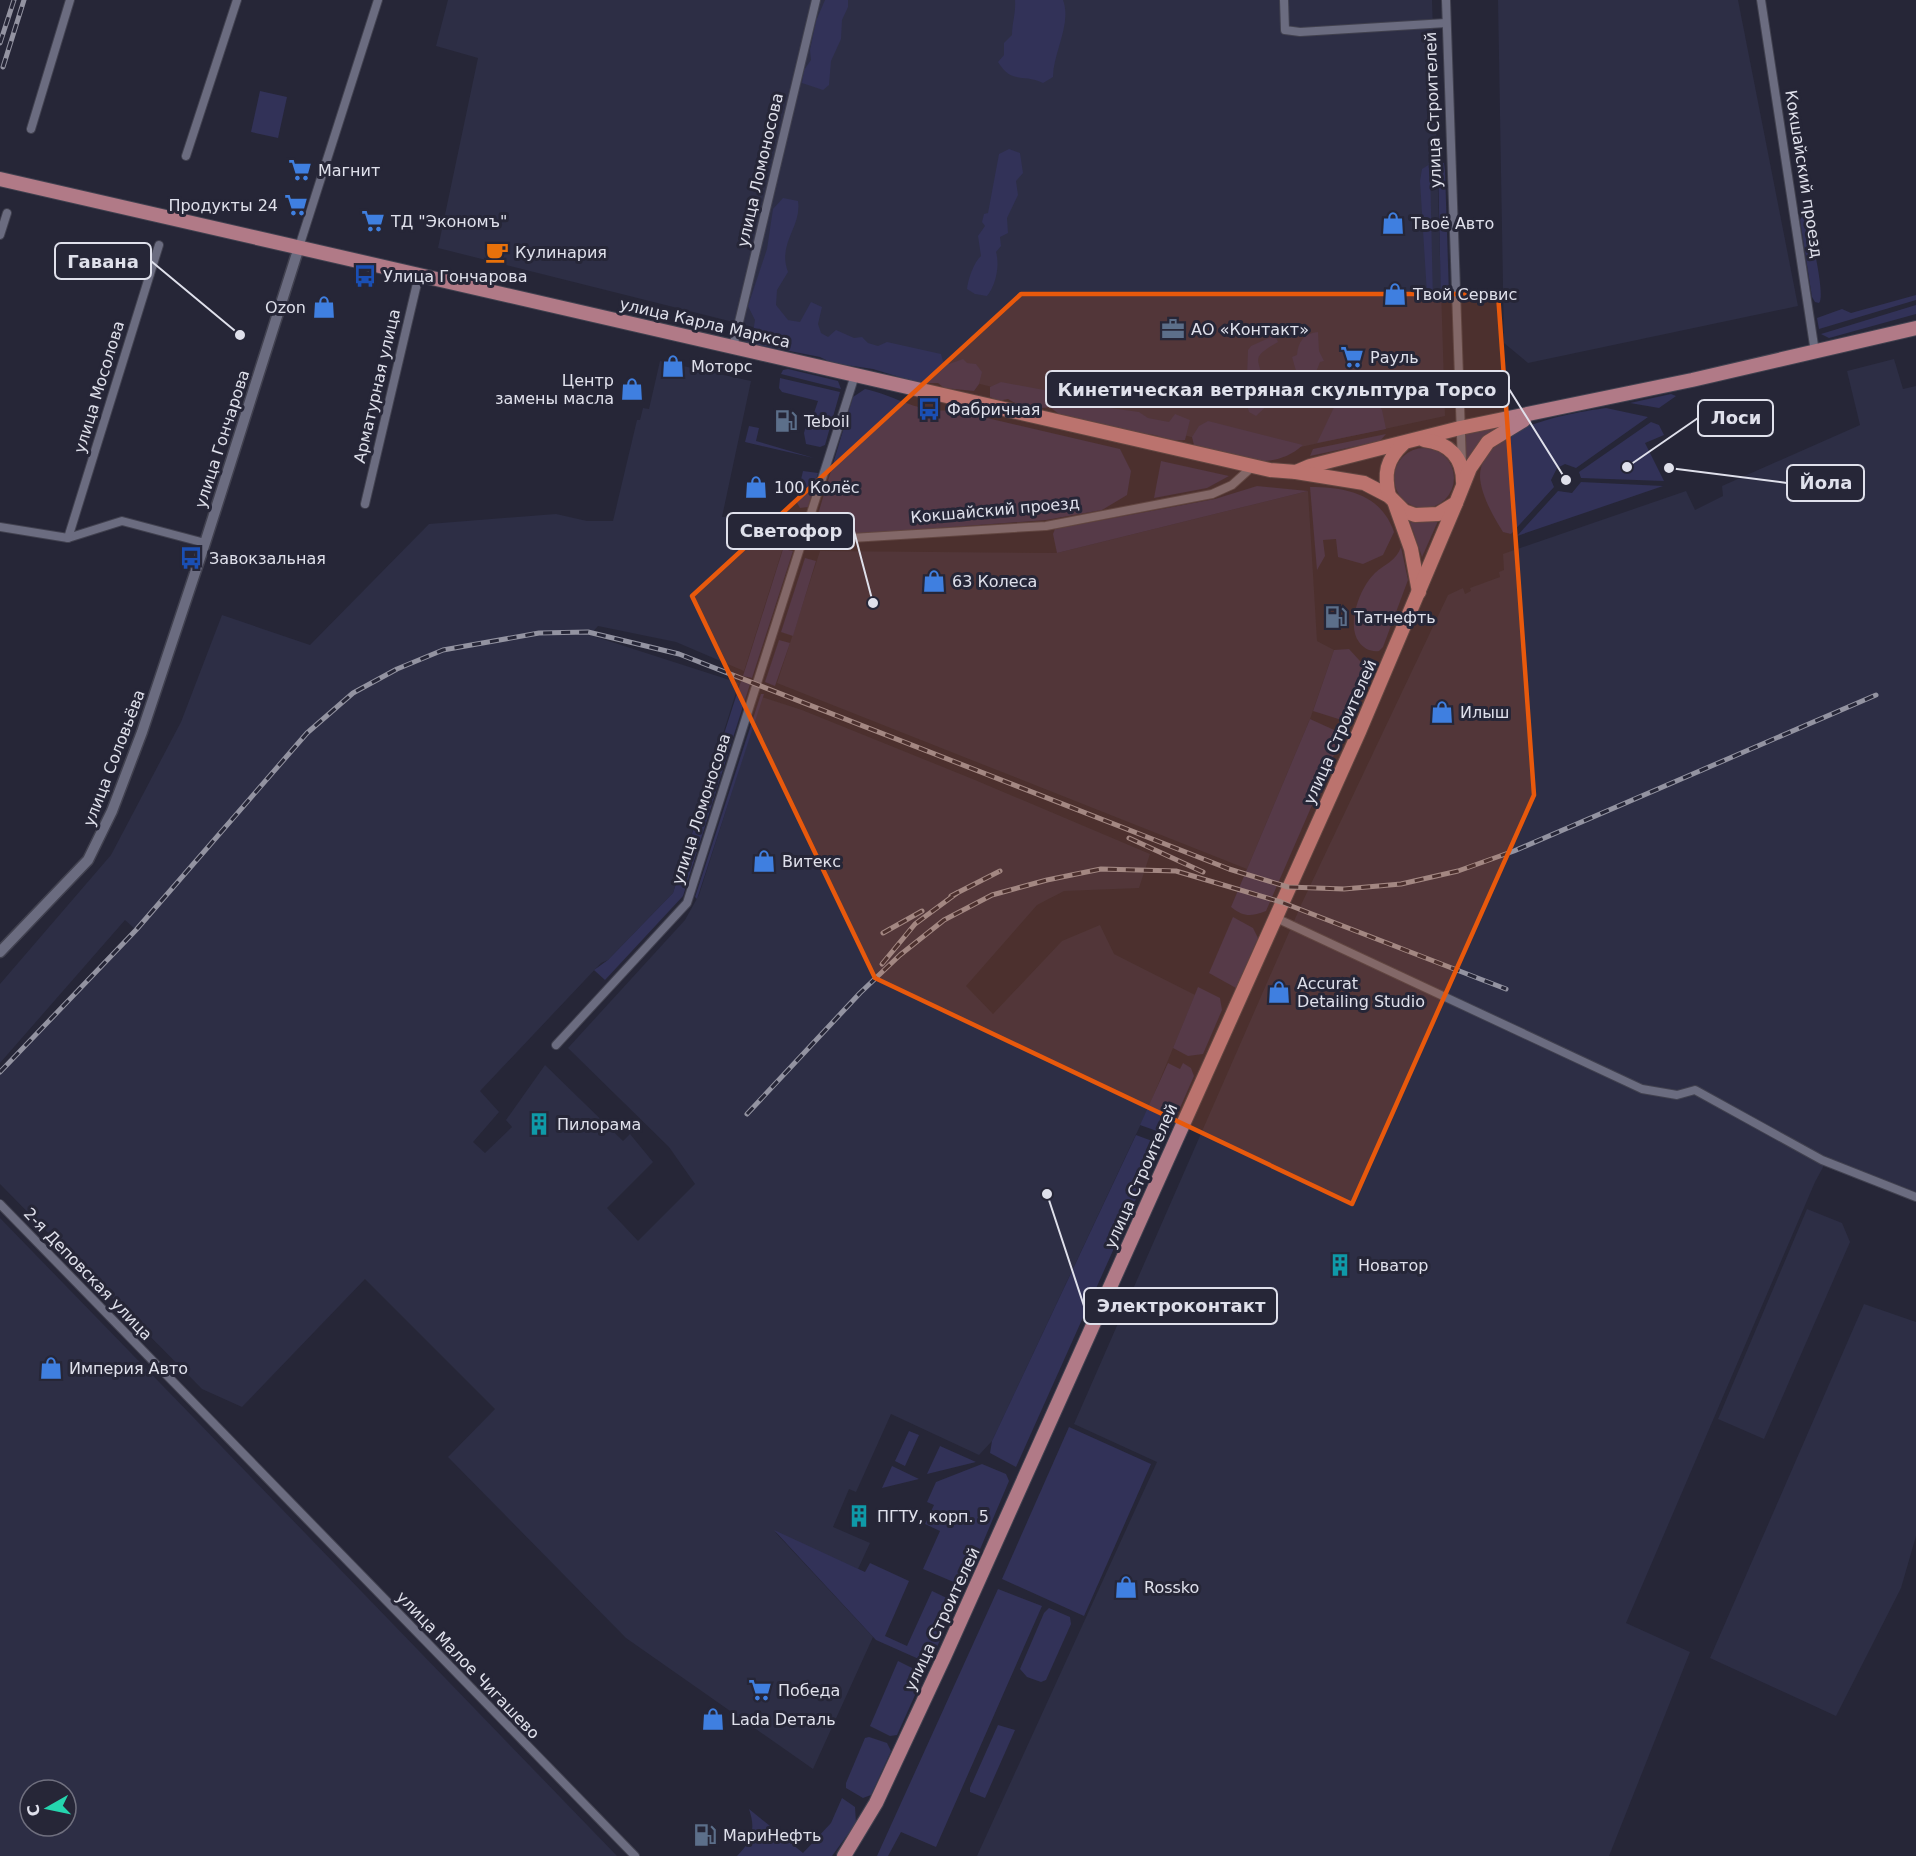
<svg xmlns="http://www.w3.org/2000/svg" width="1916" height="1856" font-family="'DejaVu Sans',sans-serif">
  <style>
    .built { fill: #2d2e45; fill-rule: evenodd }
    .green { fill: #323258 }
    .lines { fill: none; stroke-linecap: round; stroke-linejoin: round }
    .minor-casing { stroke: #41414f; stroke-width: 10 }
    .tertiary-casing { stroke: #41414f; stroke-width: 13 }
    .primary-casing { stroke: #41414f; stroke-width: 16 }
    .minor { stroke: #6b6c80; stroke-width: 8 }
    .tertiary { stroke: #6b6c80; stroke-width: 10 }
    .primary { stroke: #b17a87; stroke-width: 14 }
    .rail-casing { stroke: #9393a1; stroke-width: 5 }
    .rail { stroke: #262637; stroke-width: 3; stroke-dasharray: 9; stroke-linecap: butt }
    .marked { fill: #e8590c; fill-opacity: 0.2; stroke: #e8590c; stroke-width: 4.5; stroke-linejoin: round }
    .labels { text-anchor: middle; dominant-baseline: central; stroke-width: 6; stroke-linejoin: round; paint-order: stroke }
    .street-label { font-size: 16px; fill: #dfe0eb; stroke: #262637 }
    .poi-label { font-size: 16px; fill: #dfe0eb; stroke: #262637; text-anchor: start }
    .leader { fill: none; stroke: #dfe0eb; stroke-width: 2 }
    .callout-dot { fill: #dfe0eb; stroke: #262637; stroke-width: 2 }
    .callout { fill: #262637; stroke: #dfe0eb; stroke-width: 2 }
    .callout-label { font-size: 18px; text-anchor: middle; font-weight: bold; fill: #dfe0eb }
  </style>
  <rect width="100%" height="100%" fill="#262637"/>
  <!-- built -->
  <g class="built">
    <path d="M448 0H1432L1445 416 1263 455 438 248 478 58 436 46Z"/>
    <path d="M1498 0H1738L1798 306 1528 363 1504 343Z"/>
    <path d="M1894 359 1903 389 1916 386V1197L1828 1158 1815 1182 1626 1623 1690 1652 1609 1856H977L1157 1462 1074 1424 1301 905 1448 595 1463 588 1465 594 1471 591 1470 588 1500 577 1499 572 1504 570 1503 554 1686 491 1695 510 1723 496 1722 486 1860 425 1847 371Z"/>
    <path d="M660 361 751 381 722 517 793 516 744 671 676 642 598 626 590 635 739 683 673 893 608 960 601 963 480 1091 499 1112 473 1142 485 1153 512 1127 506 1120 545 1065 623 1141 630 1134 653 1162 607 1208 638 1241 695 1184 669 1147 568 1048 685 920 699 895 762 697 802 710 975 780 1150 854 1139 888 1064 891 1037 905 966 986 993 1014 1062 941 1100 925 1114 954 1195 995 1147 1111 992 1441 979 1455 891 1414 856 1492 849 1489 833 1527 870 1543 858 1569 775 1532 873 1637 813 1769 626 1638 448 1457 495 1409 365 1279 242 1407 202 1389 0 1184V1072L136 930 125 920 0 1063V984L111 855 181 722 222 615 310 645 429 524 556 514 587 521H613L637 420H640L643 408 649 409Z"/>
    <path d="M1308 491 1317 641 1334 650 1310 719 1247 869 777 683 820 551 1057 553Z"/>
    <path d="M1807 1209 1842 1223 1850 1242 1764 1439 1718 1419Z"/>
    <path d="M0 1218 194 1418 617 1856H0ZM30 1790H66V1826H30Z"/>
    <path d="M1864 1304 1916 1322V1536L1901 1588 1836 1716 1710 1658Z"/>
  </g>
  <!-- green -->
  <g class="green">
    <path d="M825 0H848V7L842 20 841 39 831 61 829 85 823 90 802 83 804 70 811 60 810 50 816 21Z"/>
    <path d="M1015 0H1063C1072 24 1053 53 1053 77L1043 83C1023 73 1012 85 998 62L1004 55V43L1012 35C1012 23 1016 13 1015 0Z"/>
    <path d="M260 91 287 97 278 138 251 132Z"/>
    <path d="M1009 149 1020 153 1023 173 1016 181 1018 195 1007 218 1008 233 1000 237 1001 246 996 252C1000 265 996 285 987 296L975 294 967 289C968 279 974 262 981 256L978 236 985 226 982 222 984 214 988 213 999 154Z"/>
    <path d="M1438 162 1444 163 1445 171 1449 295 1447 300 1441 303Z"/>
    <path d="M1430 164 1433 303 1427 294 1420 181 1422 169Z"/>
    <path d="M783 198 798 201C802 227 777 243 788 272L777 290 776 305 788 320 800 322 811 302 822 307 818 324 821 333 828 337 836 330 854 338 862 337 868 343 878 346 887 342 941 354 943 361 949 364 963 359 967 363 976 364 982 372 979 384 974 391 944 388 938 383H919L873 369 832 363 820 357 744 342 752 338 755 320 748 306 767 249 773 209Z"/>
    <path d="M1803 215 1807 217C1810 230 1826 296 1819 303L1815 302 1812 297 1800 220Z"/>
    <path d="M1916 295V300L1819 329 1817 318 1842 309 1851 313Z"/>
    <path d="M1916 305V314L1829 338 1821 334Z"/>
    <path d="M1318 332 1319 351 1324 361 1320 362 1313 380 1298 378 1292 357 1297 355C1298 342 1304 333 1318 332Z"/>
    <path d="M1275 335 1278 342C1249 359 1259 357 1264 385L1288 383 1293 386 1292 401 1283 405 1271 402 1256 416 1249 412 1246 402 1248 350 1251 346Z"/>
    <path d="M788 369 838 381 841 389 781 374 783 370Z"/>
    <path d="M780 378 840 392 825 445 820 447 806 444 804 433 809 415 813 416 818 401 782 392 779 388Z"/>
    <path d="M1001 382 1071 395 1103 407 1139 412 1148 418 1169 422 1175 414 1190 420 1185 440C1167 442 1158 434 1147 434 1134 435 1125 436 1114 427L1060 415 1050 407C1036 410 1020 407 1008 399L998 401 990 397V387Z"/>
    <path d="M865 389C897 396 918 414 953 410L1120 449 1131 471 1127 495 1102 510 1046 520 819 537 813 531 853 397Z"/>
    <path d="M1671 394 1676 396 1659 408 1630 403Z"/>
    <path d="M1355 395 1374 399 1382 410 1386 429 1317 443 1337 401Z"/>
    <path d="M1606 408 1648 417 1576 468 1565 464 1557 468 1551 480 1554 487 1511 534 1503 532C1494 518 1480 493 1480 476 1481 427 1571 413 1606 408Z"/>
    <path d="M1208 421 1303 445C1271 474 1231 457 1195 449L1192 437 1199 426Z"/>
    <path d="M1505 422 1481 442 1464 465 1465 431Z"/>
    <path d="M1651 422 1659 425 1664 435 1645 443 1664 481 1581 478 1579 472Z"/>
    <path d="M749 426 759 428 756 441 814 458 745 442Z"/>
    <path d="M1386 434 1380 441 1310 456 1313 449Z"/>
    <circle cx="1424" cy="478" r="30"/>
    <path d="M1161 461 1229 476 1207 488 1154 498Z"/>
    <path d="M803 471 818 473 808 507 800 508 796 501Z"/>
    <path d="M1581 482 1663 486 1517 536 1558 491 1572 493Z"/>
    <path d="M1257 486 1308 491 1057 553 1053 534 1055 529 1215 499Z"/>
    <path d="M1310 487C1346 487 1381 494 1394 532L1383 555 1363 564 1338 557 1336 539 1323 540 1325 556 1317 570Z"/>
    <path d="M1438 521 1422 557 1410 522Z"/>
    <path d="M1401 547 1408 580 1383 647 1379 651C1371 652 1364 649 1359 642 1346 624 1360 587 1375 573 1385 564 1396 561 1401 547Z"/>
    <path d="M783 549 793 551 752 678 743 676Z"/>
    <path d="M805 558 816 561 793 636 781 632Z"/>
    <path d="M779 640 790 643 775 686 765 682Z"/>
    <path d="M1349 649 1370 672 1348 722 1313 711 1334 650Z"/>
    <path d="M741 681 750 684 683 896 605 980 594 970 608 960 673 893Z"/>
    <path d="M761 694H764L697 899 695 897Z"/>
    <path d="M1310 719 1343 734 1266 911C1250 917 1244 917 1231 907Z"/>
    <path d="M1233 917 1253 928 1258 938 1236 988 1209 973Z"/>
    <path d="M1198 987 1220 998 1222 1010 1203 1054 1188 1056 1173 1048Z"/>
    <path d="M1168 1063 1180 1069 1183 1063 1191 1068 1194 1076 1168 1135 1140 1125Z"/>
    <path d="M1136 1135 1155 1142 1158 1150 1016 1467 990 1453 992 1441Z"/>
    <path d="M1069 1427 1151 1464 1084 1616 1002 1579Z"/>
    <path d="M909 1431 919 1435 905 1466 895 1461Z"/>
    <path d="M940 1446 976 1462 927 1474Z"/>
    <path d="M982 1464 1006 1474 1009 1481 967 1580 956 1583 923 1569 940 1531 925 1524 934 1505 927 1502 936 1482Z"/>
    <path d="M892 1466 919 1479 882 1488Z"/>
    <path d="M774 1530 865 1572 870 1563 909 1581 885 1636 907 1646 932 1591 951 1600 955 1607 932 1658 921 1660 876 1640Z"/>
    <path d="M998 1589 1042 1606 936 1847 901 1832 888 1856H877Z"/>
    <path d="M1049 1608 1070 1617 1071 1624 1046 1680 1041 1682 1027 1677 1020 1669 1044 1613Z"/>
    <path d="M898 1661 914 1669 920 1684 897 1735 890 1736 870 1726Z"/>
    <path d="M998 1725 1015 1730 985 1798 970 1792V1788Z"/>
    <path d="M869 1737 887 1743 891 1751 871 1795 863 1798 846 1788V1783L865 1738Z"/>
    <path d="M842 1798 855 1807 856 1823 832 1856H737C752 1841 756 1829 749 1809L803 1853 831 1823Z"/>
  </g>
  <g class="lines">
    <!-- minor casing -->
    <g class="minor-casing">
      <g id="minor">
        <path d="M1284 0 1285 30 1300 32 1446 23"/>
        <path d="M1446 0 1462 464"/>
        <path d="M1761 0 1815 352"/>
        <path d="M31 129 70 0"/>
        <path d="M186 156 237 0"/>
        <path d="M0 235 7 213"/>
        <path d="M299 247 378 0"/>
        <path d="M733 347 816 0"/>
        <path d="M365 504 419 275"/>
        <path d="M0 527 68 538 122 521 205 543"/>
        <path d="M68 538 159 245"/>
        <path d="M803 541 1046 526 1212 494 1232 485 1252 467"/>
        <path d="M1274 917 1642 1089 1677 1095 1695 1090 1822 1160 1916 1197"/>
        <path d="M556 1045 687 903 855 375"/>
        <path d="M0 1204 635 1856"/>
      </g>
    </g>
    <!-- tertiary casing -->
    <g class="tertiary-casing">
      <path id="tertiary" d="M0 952 88 860 112 811 142 732 205 543 299 247"/>
    </g>
    <!-- primary casing -->
    <g class="primary-casing">
      <g id="primary">
        <path d="M0 179 1270 470 1296 472 1310 466 1460 428 1692 380 1916 328"/>
        <path d="M1424 440C1449 443 1463 457 1463 482"/>
        <path d="M1296 472 1364 483 1389 496 1404 511 1415 515 1438 514 1456 503 1470 468 1488 442 1524 420"/>
        <path d="M1389 496C1384 474 1386 460 1403 444"/>
        <path d="M1395 504 1411 549 1419 592"/>
        <path d="M844 1856 876 1803 945 1655 1359 732 1456 503"/>
      </g>
    </g>
    <!-- minor -->
    <use href="#minor" class="minor"/>
    <!-- tertiary -->
    <use href="#tertiary" class="tertiary"/>
    <!-- primary -->
    <use href="#primary" class="primary"/>
    <!-- rail casing -->
    <g class="rail-casing">
      <g id="rail">
        <path d="M0 43 14 0"/>
        <path d="M3 67 24 0"/>
        <path d="M1129 838 1203 872"/>
        <path d="M951 896 1000 871"/>
        <path d="M883 933 922 911"/>
        <path d="M882 964 915 924 957 893"/>
        <path d="M0 1072 136 930 307 733 353 693 397 669 443 650 539 633 588 632 679 654 1229 869 1288 887 1344 889 1401 884 1458 871 1514 851 1876 695"/>
        <path d="M747 1114 860 993 900 955 944 920 992 895 1047 880 1101 869 1176 871 1281 902 1506 989"/>
      </g>
    </g>
    <!-- rail -->
    <use href="#rail" class="rail"/>
  </g>
  <!-- marked area -->
  <path class="marked" d="M1021 294H1498L1534 795 1352 1204 875 978 692 596Z"/>
  <!-- icons -->
  <defs>
    <g id="supermarket-bare" transform="scale(1.8)"><path d="M-6-5.5h2.5l.6 2H6L4.5 2H-2.5L-4.4-4H-6ZM-1.5 3.2a1.3 1.3 0 1 0 .1 0ZM3 3.2a1.3 1.3 0 1 0 .1 0Z" fill="#3f7fe0" stroke="#262637" stroke-width="2.5" paint-order="stroke"/></g>
    <g id="shop-bare" transform="scale(1.8)"><path d="M-5-2.5h2.3a2.7 3.5 0 0 1 5.4 0H5L5.5 6h-11ZM-1.5-2.5h3a1.5 2.3 0 0 0-3 0Z" fill="#3f7fe0" stroke="#262637" stroke-width="2.5" paint-order="stroke"/></g>
    <g id="cafe-bare" transform="scale(1.8)"><path d="M-5.5-4.5H6V0H3Q3 3.5 0 3.5H-2.5Q-5.5 3.5-5.5 0ZM3-3.2v2h1.7v-2ZM-6 4.5H4V6H-6Z" fill="#e8710a" stroke="#262637" stroke-width="2.5" paint-order="stroke"/></g>
    <g id="bus-bare" transform="scale(1.8)"><path d="M-5-6H5V4H4V6H2V4H-2V6H-4V4H-5ZM-3.5-4V0h7V-4ZM-3.5 1.2v1.5H-2V1.2ZM2 1.2v1.5H3.5V1.2Z" fill="#1a4fb4" stroke="#262637" stroke-width="2.5" paint-order="stroke"/></g>
    <g id="office-bare" transform="scale(1.8)"><path d="M-6-3h4V-5.5h4V-3h4V5H-6ZM-1-4.5V-3h2v-1.5ZM-6 0V1H6V0Z" fill="#5c6f8a" stroke="#262637" stroke-width="2.5" paint-order="stroke"/></g>
    <g id="fuel-bare" transform="scale(1.8)"><path d="M-5.5-6h7V0h2V4h1.3V-2.5L3-4.5l.8-.8L6-3V5H2.5V1h-1V6h-7ZM-4.2-4.7v3.2H.2V-4.7Z" fill="#5c6f8a" stroke="#262637" stroke-width="2.5" paint-order="stroke"/></g>
    <g id="building-bare" transform="scale(1.8)"><path d="M-4-6H4V6H1V3H-1V6H-4ZM-2.5-4.3h1.7v1.8h-1.7ZM.8-4.3h1.7v1.8H.8ZM-2.5-1h1.7V.8h-1.7ZM.8-1h1.7V.8H.8Z" fill="#0f9aa8" stroke="#262637" stroke-width="2.5" paint-order="stroke"/></g>
  </defs>
  <g fill-rule="evenodd">
    <use href="#supermarket-bare" x="300" y="170"/>
    <use href="#supermarket-bare" x="296" y="205"/>
    <use href="#supermarket-bare" x="373" y="221"/>
    <use href="#shop-bare" x="1393" y="223"/>
    <use href="#cafe-bare" x="497" y="252"/>
    <use href="#bus-bare" x="365" y="276"/>
    <use href="#shop-bare" x="1395" y="294"/>
    <use href="#shop-bare" x="324" y="307"/>
    <use href="#office-bare" x="1173" y="329"/>
    <use href="#supermarket-bare" x="1352" y="357"/>
    <use href="#shop-bare" x="673" y="366"/>
    <use href="#shop-bare" x="632" y="389"/>
    <use href="#bus-bare" x="929" y="409"/>
    <use href="#fuel-bare" x="786" y="421"/>
    <use href="#shop-bare" x="756" y="487"/>
    <use href="#bus-bare" x="191" y="558"/>
    <use href="#shop-bare" x="934" y="581"/>
    <use href="#fuel-bare" x="1336" y="617"/>
    <use href="#shop-bare" x="1442" y="712"/>
    <use href="#shop-bare" x="764" y="861"/>
    <use href="#shop-bare" x="1279" y="992"/>
    <use href="#building-bare" x="539" y="1124"/>
    <use href="#building-bare" x="1340" y="1265"/>
    <use href="#shop-bare" x="51" y="1368"/>
    <use href="#building-bare" x="859" y="1516"/>
    <use href="#shop-bare" x="1126" y="1587"/>
    <use href="#supermarket-bare" x="760" y="1690"/>
    <use href="#shop-bare" x="713" y="1719"/>
    <use href="#fuel-bare" x="705" y="1835"/>
  </g>
  <g class="labels">
    <!-- street labels -->
    <g class="street-label">
      <text transform="translate(1433 110) rotate(-92)">улица Строителей</text>
      <text transform="translate(760 170) rotate(-77)">улица Ломоносова</text>
      <text transform="translate(1804 174) rotate(81)">Кокшайский проезд</text>
      <text transform="translate(705 323) rotate(13)">улица Карла Маркса</text>
      <text transform="translate(377 386) rotate(-77)">Арматурная улица</text>
      <text transform="translate(99 387) rotate(-73)">улица Мосолова</text>
      <text transform="translate(222 439) rotate(-72)">улица Гончарова</text>
      <text transform="translate(995 510) rotate(-5)">Кокшайский проезд</text>
      <text transform="translate(1340 732) rotate(-66)">улица Строителей</text>
      <text transform="translate(114 758) rotate(-69)">улица Соловьёва</text>
      <text transform="translate(701 809) rotate(-72)">улица Ломоносова</text>
      <text transform="translate(1141 1176) rotate(-66)">улица Строителей</text>
      <text transform="translate(88 1274) rotate(46)">2-я Деповская улица</text>
      <text transform="translate(942 1619) rotate(-65)">улица Строителей</text>
      <text transform="translate(468 1665) rotate(46)">улица Малое Чигашево</text>
    </g>
    <!-- poi labels -->
    <g class="poi-label">
      <text x="318" y="170">Магнит</text>
      <text x="278" y="205" text-anchor="end">Продукты 24</text>
      <text x="391" y="221">ТД "Экономъ"</text>
      <text x="1411" y="223">Твоё Авто</text>
      <text x="515" y="252">Кулинария</text>
      <text x="383" y="276">Улица Гончарова</text>
      <text x="1413" y="294">Твой Сервис</text>
      <text x="306" y="307" text-anchor="end">Ozon</text>
      <text x="1191" y="329">АО «Контакт»</text>
      <text x="1370" y="357">Рауль</text>
      <text x="691" y="366">Моторс</text>
      <text x="614" y="380" text-anchor="end">Центр<tspan x="614" dy="18">замены масла</tspan></text>
      <text x="947" y="409">Фабричная</text>
      <text x="804" y="421">Teboil</text>
      <text x="774" y="487">100 Колёс</text>
      <text x="209" y="558">Завокзальная</text>
      <text x="952" y="581">63 Колеса</text>
      <text x="1354" y="617">Татнефть</text>
      <text x="1460" y="712">Илыш</text>
      <text x="782" y="861">Витекс</text>
      <text x="1297" y="983">Accurat<tspan x="1297" dy="18">Detailing Studio</tspan></text>
      <text x="557" y="1124">Пилорама</text>
      <text x="1358" y="1265">Новатор</text>
      <text x="69" y="1368">Империя Авто</text>
      <text x="877" y="1516">ПГТУ, корп. 5</text>
      <text x="1144" y="1587">Rossko</text>
      <text x="778" y="1690">Победа</text>
      <text x="731" y="1719">Lada Dеталь</text>
      <text x="723" y="1835">МариНефть</text>
    </g>
  </g>
  <!-- callouts -->
  <path class="leader" d="M240 335L151 261M1566 480L1509 389M1627 467L1698 418M1669 468L1787 483M873 603L854 531M1047 1194L1084 1306"/>
  <g class="callout-dot">
    <circle cx="240" cy="335" r="6"/>
    <circle cx="1566" cy="480" r="6"/>
    <circle cx="1627" cy="467" r="6"/>
    <circle cx="1669" cy="468" r="6"/>
    <circle cx="873" cy="603" r="6"/>
    <circle cx="1047" cy="1194" r="6"/>
  </g>
  <g class="callout">
    <rect x="55" y="243" width="96" height="36" rx="6"/>
    <rect x="1046" y="371" width="463" height="36" rx="6"/>
    <rect x="1698" y="400" width="75" height="36" rx="6"/>
    <rect x="1787" y="465" width="77" height="36" rx="6"/>
    <rect x="727" y="513" width="127" height="36" rx="6"/>
    <rect x="1084" y="1288" width="193" height="36" rx="6"/>
  </g>
  <g class="callout-label">
    <text x="103" y="268">Гавана</text>
    <text x="1277" y="396">Кинетическая ветряная скульптура Торсо</text>
    <text x="1736" y="424">Лоси</text>
    <text x="1826" y="489">Йола</text>
    <text x="791" y="537">Светофор</text>
    <text x="1181" y="1312">Электроконтакт</text>
  </g>
  <!-- north arrow -->
  <g transform="translate(48 1808) rotate(261)"><circle r="28" fill="#262637" stroke="#70707f" stroke-width="1.5"/>
  <path d="M0-4.5L10 22L0 15L-10 22Z" fill="#25d5ae"/>
  <text y="-9" font-size="16" font-weight="bold" text-anchor="middle" fill="#dfe0eb">С</text>
  </g>
</svg>
